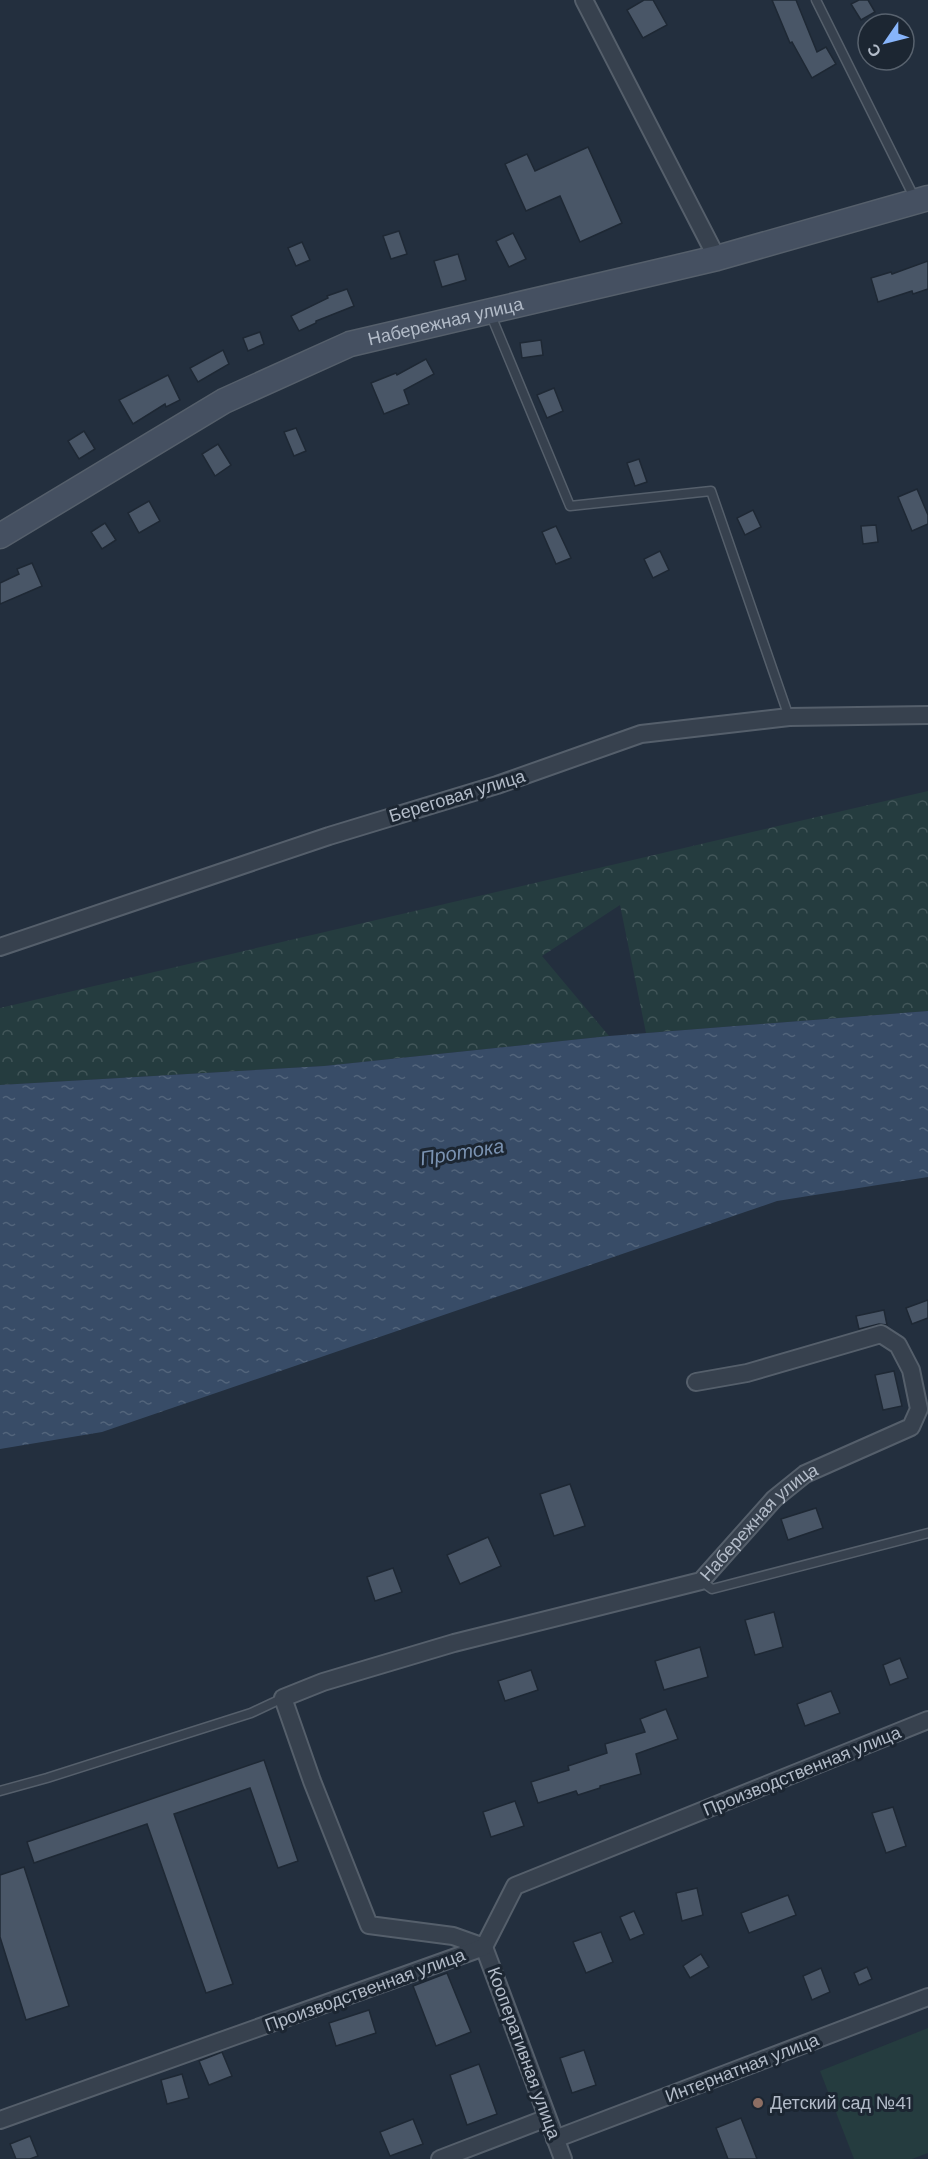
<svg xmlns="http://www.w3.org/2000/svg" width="928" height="2159" font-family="'DM Sans',sans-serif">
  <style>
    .forest { fill: url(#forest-crowns) }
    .pitch { fill: #253c3f }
    .water { fill: url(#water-ripples) }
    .building { fill: #495667; stroke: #1e2834; stroke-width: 1.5 }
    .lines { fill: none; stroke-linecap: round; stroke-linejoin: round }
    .lane-casing { stroke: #555f6b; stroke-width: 11 }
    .street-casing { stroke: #555f6b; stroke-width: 20 }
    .secondary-casing { stroke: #555f6b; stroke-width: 27 }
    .lane { stroke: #37414e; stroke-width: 8 }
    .street { stroke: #37414e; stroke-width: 16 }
    .secondary { stroke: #455061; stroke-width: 24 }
    .education-dot { fill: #8d6e63; stroke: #1c2632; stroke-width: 2 }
    .labels { text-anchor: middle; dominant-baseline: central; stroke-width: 6; stroke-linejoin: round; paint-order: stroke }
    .street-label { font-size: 18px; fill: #b3bcc9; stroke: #1c2632 }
    .poi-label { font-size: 18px; fill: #b3bcc9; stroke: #1c2632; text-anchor: start }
    .water-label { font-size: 20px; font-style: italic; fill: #7a92b1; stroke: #1c2632 }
  </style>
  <defs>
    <pattern id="forest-crowns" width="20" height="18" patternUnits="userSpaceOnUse" patternTransform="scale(1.5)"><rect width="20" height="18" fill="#253c3f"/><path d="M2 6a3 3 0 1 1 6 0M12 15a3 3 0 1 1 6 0" fill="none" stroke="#425659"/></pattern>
    <pattern id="water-ripples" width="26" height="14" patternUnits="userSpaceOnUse" patternTransform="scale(1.5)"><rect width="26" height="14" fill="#384c67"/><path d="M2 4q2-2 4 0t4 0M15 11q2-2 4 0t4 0" fill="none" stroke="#52647b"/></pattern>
  </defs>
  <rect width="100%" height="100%" fill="#232f3e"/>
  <!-- forest -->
  <path class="forest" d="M928 791V1011L646 1033 620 905 542 956 609 1036 324 1066 0 1085V1008Z"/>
  <!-- pitch -->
  <path class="pitch" d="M928 2028V2153L912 2159H854L820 2071Z"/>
  <!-- water -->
  <path class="water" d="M928 1011V1177L777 1201 102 1432 0 1449V1085L324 1066 609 1036Z"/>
  <!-- building -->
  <g class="building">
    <path d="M644 0H653L667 25 643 38 627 10Z"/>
    <path d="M772 0H796L817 52 826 47 836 64 812 78 792 42 790 43Z"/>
    <path d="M859 0H868L875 12 861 20 851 4Z"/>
    <path d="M588 147 622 223 580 242 560 196 526 211 505 164 527 154 535 171Z"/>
    <path d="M399 231 407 254 391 259 383 236Z"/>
    <path d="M513 233 526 259 509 267 496 241Z"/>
    <path d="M302 242 310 260 296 266 288 248Z"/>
    <path d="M458 254 466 280 442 287 434 261Z"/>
    <path d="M928 261V289L913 294 912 291 878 302 871 278 891 272 892 274Z"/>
    <path d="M347 289 354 306 316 321V323L299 331 291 316 328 298 327 296Z"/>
    <path d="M260 332 264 344 248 351 243 338Z"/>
    <path d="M541 340 543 355 522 358 520 343Z"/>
    <path d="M223 350 229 364 198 382 190 368Z"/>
    <path d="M426 359 434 374 404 390 409 404 384 414 371 383 396 373 397 375Z"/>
    <path d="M168 375 180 400 166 407 165 404 133 424 119 400Z"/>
    <path d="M554 388 563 411 547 418 537 395Z"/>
    <path d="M296 428 306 451 294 456 284 432Z"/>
    <path d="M84 431 95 449 79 459 68 441Z"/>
    <path d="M218 444 231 465 215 476 202 454Z"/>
    <path d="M639 459 647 482 635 486 627 463Z"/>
    <path d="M917 489 928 515V524L912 531 898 497Z"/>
    <path d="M149 501 160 521 139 533 128 513Z"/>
    <path d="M753 510 761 527 745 535 737 518Z"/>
    <path d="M105 523 116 540 102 549 91 532Z"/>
    <path d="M876 525 878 542 863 544 861 526Z"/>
    <path d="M556 526 571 558 556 564 542 532Z"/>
    <path d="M660 551 669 570 653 578 644 559Z"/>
    <path d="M32 563 42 586 0 604V583L19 574 17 569Z"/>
    <path d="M928 1300V1318L912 1324 906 1308Z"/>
    <path d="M884 1310 887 1325 879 1324 859 1329 856 1316Z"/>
    <path d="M894 1371 902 1406 883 1410 875 1375Z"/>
    <path d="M570 1484 585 1526 554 1536 540 1494Z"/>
    <path d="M816 1508 823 1528 788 1540 781 1519Z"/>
    <path d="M488 1537 501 1566 460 1584 447 1555Z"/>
    <path d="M393 1568 402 1592 375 1601 367 1577Z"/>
    <path d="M774 1612 783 1647 755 1655 745 1620Z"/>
    <path d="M700 1647 708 1677 664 1690 655 1661Z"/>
    <path d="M900 1658 908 1678 890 1685 883 1665Z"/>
    <path d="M531 1670 538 1690 505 1701 498 1681Z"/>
    <path d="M831 1691 840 1713 805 1726 797 1704Z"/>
    <path d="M666 1709 678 1739 636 1754 641 1774 600 1786V1788L578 1795 576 1791 538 1803 531 1782 569 1770 568 1766 607 1753 605 1744 645 1732 640 1719Z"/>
    <path d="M264 1760 298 1861 278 1868 250 1788 174 1814 233 1984 206 1993 147 1824 34 1863 27 1842Z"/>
    <path d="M515 1801 524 1826 491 1837 483 1812Z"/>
    <path d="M893 1807 906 1846 886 1853 872 1813Z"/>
    <path d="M24 1867 69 2006 26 2020 0 1937V1875Z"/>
    <path d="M697 1888 703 1915 682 1921 676 1893Z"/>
    <path d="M788 1895 796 1915 749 1933 741 1913Z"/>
    <path d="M634 1911 644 1934 630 1940 620 1917Z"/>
    <path d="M601 1932 613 1962 586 1973 573 1942Z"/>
    <path d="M701 1954 709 1967 690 1978 683 1966Z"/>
    <path d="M867 1967 872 1979 859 1985 854 1973Z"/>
    <path d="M821 1968 830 1992 812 2000 803 1976Z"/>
    <path d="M447 1973 471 2032 436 2046 413 1986Z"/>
    <path d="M369 2010 376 2033 336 2046 329 2023Z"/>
    <path d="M584 2050 596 2085 572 2093 560 2058Z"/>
    <path d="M222 2052 232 2076 209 2085 199 2061Z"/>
    <path d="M479 2064 497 2114 467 2125 450 2075Z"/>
    <path d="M182 2074 189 2098 167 2104 161 2080Z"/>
    <path d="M741 2118 757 2159H728L716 2128Z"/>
    <path d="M413 2119 423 2144 390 2156 380 2132Z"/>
    <path d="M30 2136 38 2156 30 2159H16L10 2144Z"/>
  </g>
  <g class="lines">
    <!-- lane casing -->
    <g class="lane-casing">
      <g id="lane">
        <path d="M816 0 915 199"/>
        <path d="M490 313 570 506 711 491 789 717"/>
        <path d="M701 1581 712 1589 928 1533"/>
        <path d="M0 1791 47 1778 251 1713 283 1698"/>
      </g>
    </g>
    <!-- street casing -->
    <g class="street-casing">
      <g id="street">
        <path d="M584 0 717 258"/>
        <path d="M0 947 329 836 497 785 641 734 789 717 928 715"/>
        <path id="s1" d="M484 1947 453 1936 369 1925 312 1781 283 1698 323 1682 454 1643 701 1581 774 1499 805 1474 911 1427 919 1409 911 1370 898 1345 881 1334 747 1373 696 1382"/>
        <path d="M484 1947 563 2159"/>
        <path d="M0 2120 484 1947 515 1886 928 1720"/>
        <path d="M555 2139 928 1997"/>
        <path d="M440 2159 547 2118"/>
      </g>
    </g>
    <!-- secondary casing -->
    <g class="secondary-casing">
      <g id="secondary">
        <path id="s2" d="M0 536 224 401 350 344 717 258 928 198"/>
      </g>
    </g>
    <!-- lane -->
    <use href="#lane" class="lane"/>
    <!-- street -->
    <use href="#street" class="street"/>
    <!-- secondary -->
    <use href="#secondary" class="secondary"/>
  </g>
  <!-- markers -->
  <circle class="education-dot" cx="758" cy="2103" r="6"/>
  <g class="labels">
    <!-- street labels -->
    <g class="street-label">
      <text stroke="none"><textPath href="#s2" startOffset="498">Набережная улица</textPath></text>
      <text transform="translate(457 796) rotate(-17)">Береговая улица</text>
      <text stroke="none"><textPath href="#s1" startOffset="878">Набережная улица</textPath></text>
      <text transform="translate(802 1771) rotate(-22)">Производственная улица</text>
      <text transform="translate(365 1990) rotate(-20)">Производственная улица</text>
      <text transform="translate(524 2053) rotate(70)">Кооперативная улица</text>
      <text transform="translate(742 2068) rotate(-21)">Интернатная улица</text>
    </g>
    <!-- poi labels -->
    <g class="poi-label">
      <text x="770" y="2103">Детский сад №41</text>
    </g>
    <!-- water labels -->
    <g class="water-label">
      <text transform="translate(462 1152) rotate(-9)">Протока</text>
    </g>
  </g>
  <!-- north arrow -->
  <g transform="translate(886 42) rotate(235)"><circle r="28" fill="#1c2632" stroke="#58626e" stroke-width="1.5"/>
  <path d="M0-4.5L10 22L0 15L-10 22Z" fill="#87b4fa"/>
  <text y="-9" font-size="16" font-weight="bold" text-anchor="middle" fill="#b3bcc9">С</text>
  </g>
</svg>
